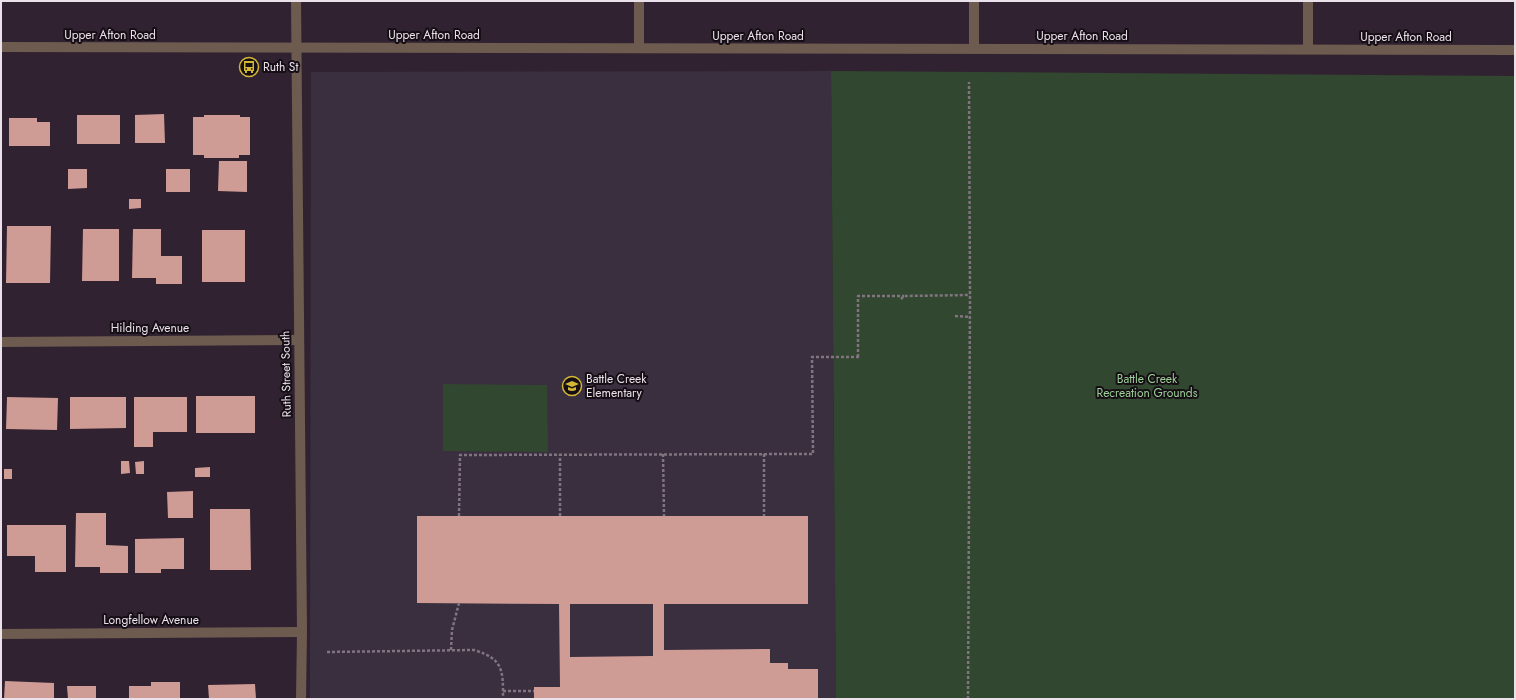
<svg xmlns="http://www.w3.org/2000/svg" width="1516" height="700" font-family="Jost,sans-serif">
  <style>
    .education { fill: #392f3e }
    .green { fill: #32472f }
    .building { fill: #cf9b95; fill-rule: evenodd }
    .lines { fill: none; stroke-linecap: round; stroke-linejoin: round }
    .path { stroke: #817481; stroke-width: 2.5; stroke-dasharray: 3 2; stroke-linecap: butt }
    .minor { stroke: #6d5b50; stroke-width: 10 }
    .labels { text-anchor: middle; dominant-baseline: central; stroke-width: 4; stroke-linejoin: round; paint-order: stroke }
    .street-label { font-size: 12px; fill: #ebe1eb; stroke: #150e15 }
    .poi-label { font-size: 12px; fill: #ebe1eb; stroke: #150e15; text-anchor: start }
    .park-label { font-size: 12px; fill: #9cce96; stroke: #150e15 }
  </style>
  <rect width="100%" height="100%" fill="#312231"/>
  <!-- education -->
  <path class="education" d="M831 71 836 699H310L311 72Z"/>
  <!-- green -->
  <g class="green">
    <path d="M831 71 1515 76V699H836Z"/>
    <path d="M443 384 547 385 548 452 443 451Z"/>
  </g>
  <!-- building -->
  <g class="building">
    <path d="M164 114 165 143H135V115Z"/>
    <rect x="77" y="115" width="43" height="29"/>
    <path d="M204 115H240V117H250V155H239V158H204V155H193V117H204Z"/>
    <path d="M9 118H37V122H50V146H9Z"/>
    <path d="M219 161H247V192L218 191Z"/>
    <path d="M68 169H87V188L68 189Z"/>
    <rect x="166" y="169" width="24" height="23"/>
    <path d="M129 199H141V208L129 209Z"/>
    <path d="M7 226H51L50 283H6Z"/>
    <path d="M83 229H119V281H82Z"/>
    <path d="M133 229H161V256H182V284H156V278H132Z"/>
    <rect x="202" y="230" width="43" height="52"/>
    <rect x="196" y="396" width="59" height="37"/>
    <path d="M7 397 58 398 57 430 6 429Z"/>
    <path d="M70 397H126V428L70 429Z"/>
    <path d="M134 397H187V432H153V447H134Z"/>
    <path d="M121 461H129L130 473 121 474Z"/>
    <path d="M144 461V474H136L135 462Z"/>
    <path d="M210 467V477H195V468Z"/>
    <rect x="4" y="469" width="8" height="10"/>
    <path d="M193 491V518H168L167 492Z"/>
    <path d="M210 509H250L251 570H210Z"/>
    <path d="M76 513H106V545L128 546V573H100V567H75Z"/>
    <path d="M417 516H808V604H664V650L770 649V663H788V669H818V699H534V687H560L559 604 417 603ZM570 604H653V656L570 657Z"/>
    <path d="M7 525H66V572H35V556H7Z"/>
    <path d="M184 538V569H161V573H135V539Z"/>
    <path d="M5 681 54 683V699H4Z"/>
    <path d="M151 682H180V699H129V686H151Z"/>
    <path d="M255 684 256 699H209L208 685Z"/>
    <path d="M67 686H96V699H68Z"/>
  </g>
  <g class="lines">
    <!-- path -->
    <g class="path">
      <path d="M901 299 904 296 970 295"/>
      <path d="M955 316 970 317"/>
      <path d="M858 357V296H904"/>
      <path d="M663 454 664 516"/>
      <path d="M764 454V516"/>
      <path d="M459 516 460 455 813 454 812 357H861"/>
      <path d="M560 516V454"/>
      <path d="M451 650 452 630 459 603"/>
      <path d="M327 652 474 650C504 659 503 671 503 699"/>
      <path d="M503 691H534"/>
      <path d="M968 699 970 295 969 82"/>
    </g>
    <!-- minor -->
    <g class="minor">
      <path d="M296 1 302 632 301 699"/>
      <path d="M639 1V48"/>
      <path d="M974 1V49"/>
      <path d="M1308 1V49"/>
      <path d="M1 47 1515 50"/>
      <path d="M1 342 299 340"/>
      <path d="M1 634 302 632"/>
    </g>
  </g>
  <!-- icons -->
  <defs>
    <g id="bus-ring" transform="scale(1)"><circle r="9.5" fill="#150e15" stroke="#d4b635" stroke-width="1.5"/><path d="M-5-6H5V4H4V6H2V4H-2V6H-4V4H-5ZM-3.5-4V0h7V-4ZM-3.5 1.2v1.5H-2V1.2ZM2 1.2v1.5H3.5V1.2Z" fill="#d4b635"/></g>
    <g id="school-ring" transform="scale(1)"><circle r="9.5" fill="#150e15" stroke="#d4b635" stroke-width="1.5"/><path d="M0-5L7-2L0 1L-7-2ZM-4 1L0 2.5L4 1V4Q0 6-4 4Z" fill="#d4b635"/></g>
  </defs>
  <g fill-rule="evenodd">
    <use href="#bus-ring" x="249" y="67"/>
    <use href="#school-ring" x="572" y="386"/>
  </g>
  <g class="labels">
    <!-- street labels -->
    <g class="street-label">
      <text x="110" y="35">Upper Afton Road</text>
      <text x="434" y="35">Upper Afton Road</text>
      <text x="758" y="36">Upper Afton Road</text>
      <text x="1082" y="36">Upper Afton Road</text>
      <text x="1406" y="37">Upper Afton Road</text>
      <text x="150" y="328">Hilding Avenue</text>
      <text transform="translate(286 374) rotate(-91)">Ruth Street South</text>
      <text x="151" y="620">Longfellow Avenue</text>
    </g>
    <!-- poi labels -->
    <g class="poi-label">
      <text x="263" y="67">Ruth St</text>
      <text x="586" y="379">Battle Creek<tspan x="586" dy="14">Elementary</tspan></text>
    </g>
    <!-- park labels -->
    <g class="park-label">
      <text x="1147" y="379">Battle Creek<tspan x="1147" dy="14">Recreation Grounds</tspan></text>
    </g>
  </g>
  <!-- border -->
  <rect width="1516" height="700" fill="none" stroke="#ebe1eb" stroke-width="4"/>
</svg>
